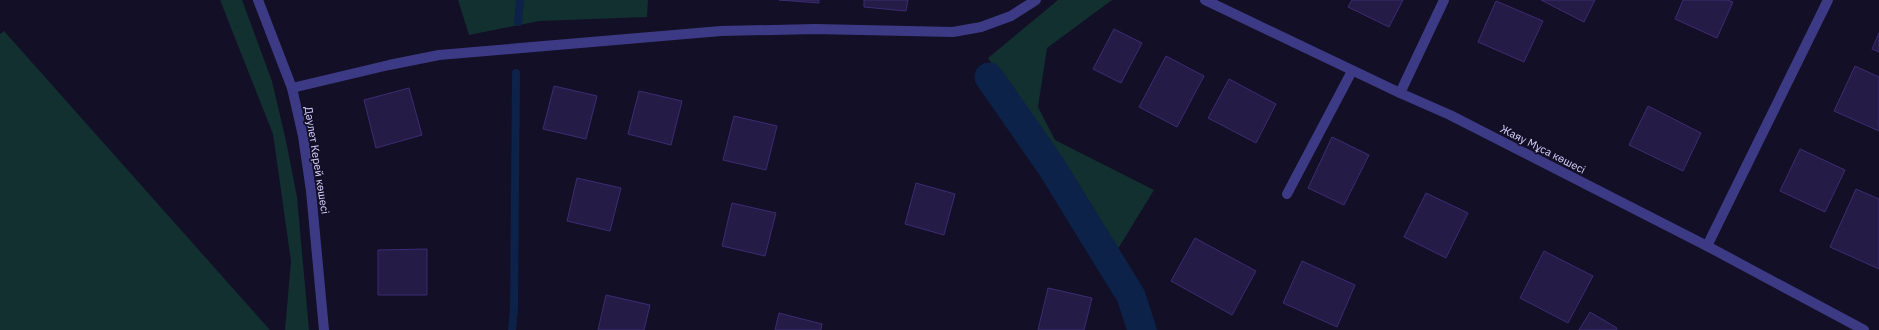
<svg xmlns="http://www.w3.org/2000/svg" width="1879" height="330" font-family="'IBM Plex Sans',sans-serif">
  <style>
    .green { fill: #12302f }
    .lines { fill: none; stroke-linecap: round; stroke-linejoin: round }
    .stream { stroke: #0c2248; stroke-width: 8 }
    .canal { stroke: #0c2248; stroke-width: 29 }
    .building { fill: #241b47; stroke: #3b2d73 }
    .minor { stroke: #3d3a85; stroke-width: 10 }
    .labels { text-anchor: middle; dominant-baseline: central; stroke-width: 3.5; stroke-linejoin: round; paint-order: stroke }
    .street-label { font-size: 11px; fill: #d9d4ff; stroke: #130f26 }
  </style>
  <rect width="100%" height="100%" fill="#130f26"/>
  <!-- green -->
  <g class="green">
    <path d="M220 0H242L272 81 286 141 297 197 309 330H285L291 261 273 134Z"/>
    <path d="M458 0H648L647 17 539 21 469 35Z"/>
    <path d="M1058 0H1112L1047 48 1038 107 1055 140 1154 190 1116 252 1056 157 988 58Z"/>
    <path d="M4 31 270 330H0V34Z"/>
  </g>
  <g class="lines">
    <!-- stream -->
    <g class="stream">
      <path d="M518 22 520 0"/>
      <path d="M512 330 514 308 516 73"/>
    </g>
    <!-- canal -->
    <path class="canal" d="M989 77 1051 166 1131 296 1142 330"/>
  </g>
  <!-- building -->
  <g class="building">
    <path d="M779 0H819V3Z"/>
    <path d="M864 0H908L906 11 864 7Z"/>
    <path d="M1352 0H1403L1389 27 1348 7Z"/>
    <path d="M1541 0H1595L1584 22Z"/>
    <path d="M1683 0H1727L1733 2 1717 38 1675 19Z"/>
    <path d="M1496 1 1543 21 1524 62 1478 42Z"/>
    <path d="M1114 29 1142 43 1121 83 1093 69Z"/>
    <path d="M1879 33V52L1872 49Z"/>
    <path d="M1166 56 1204 76 1177 127 1139 107Z"/>
    <path d="M1855 66 1879 77V131L1834 111Z"/>
    <path d="M1229 79 1276 104 1256 143 1208 118Z"/>
    <path d="M554 86 597 96 586 139 543 129Z"/>
    <path d="M409 88 422 135 376 148 364 100Z"/>
    <path d="M639 91 682 101 671 145 628 134Z"/>
    <path d="M1648 106 1701 133 1683 171 1629 145Z"/>
    <path d="M734 116 777 126 766 170 723 160Z"/>
    <path d="M1332 137 1369 155 1344 205 1308 188Z"/>
    <path d="M1800 149 1845 170 1825 212 1780 191Z"/>
    <path d="M577 178 621 188 610 231 567 221Z"/>
    <path d="M916 183 955 194 944 235 905 224Z"/>
    <path d="M1856 189 1879 199V269L1830 247Z"/>
    <path d="M1426 193 1468 213 1446 258 1404 237Z"/>
    <path d="M732 203 776 213 765 256 722 246Z"/>
    <path d="M1195 238 1256 271 1232 315 1171 281Z"/>
    <path d="M427 249V295H378V250Z"/>
    <path d="M1544 251 1593 276 1568 323 1520 298Z"/>
    <path d="M1302 261 1355 285 1337 327 1283 303Z"/>
    <path d="M1048 288 1092 298 1084 330H1038Z"/>
    <path d="M606 295 650 305 644 330H598Z"/>
    <path d="M1590 312 1617 328 1616 330H1579Z"/>
    <path d="M779 313 822 324 821 330H775Z"/>
  </g>
  <g class="lines">
    <!-- minor -->
    <g class="minor">
      <path d="M258 0 292 88 303 136 311 191 324 330"/>
      <path d="M1205 0 1400 93 1450 115 1707 246 1864 330"/>
      <path d="M292 88 389 65 439 55 721 31 815 29 953 32 981 27 1011 16 1036 0"/>
      <path d="M1400 93 1444 0"/>
      <path d="M1287 194 1352 71"/>
      <path d="M1707 246 1828 0"/>
    </g>
  </g>
  <g class="labels">
    <!-- street labels -->
    <g class="street-label">
      <text transform="translate(1543 149) rotate(27)">Жаяу Мұса көшесі</text>
      <text transform="translate(317 160) rotate(81)">Дәулет Керей көшесі</text>
    </g>
  </g>
</svg>
